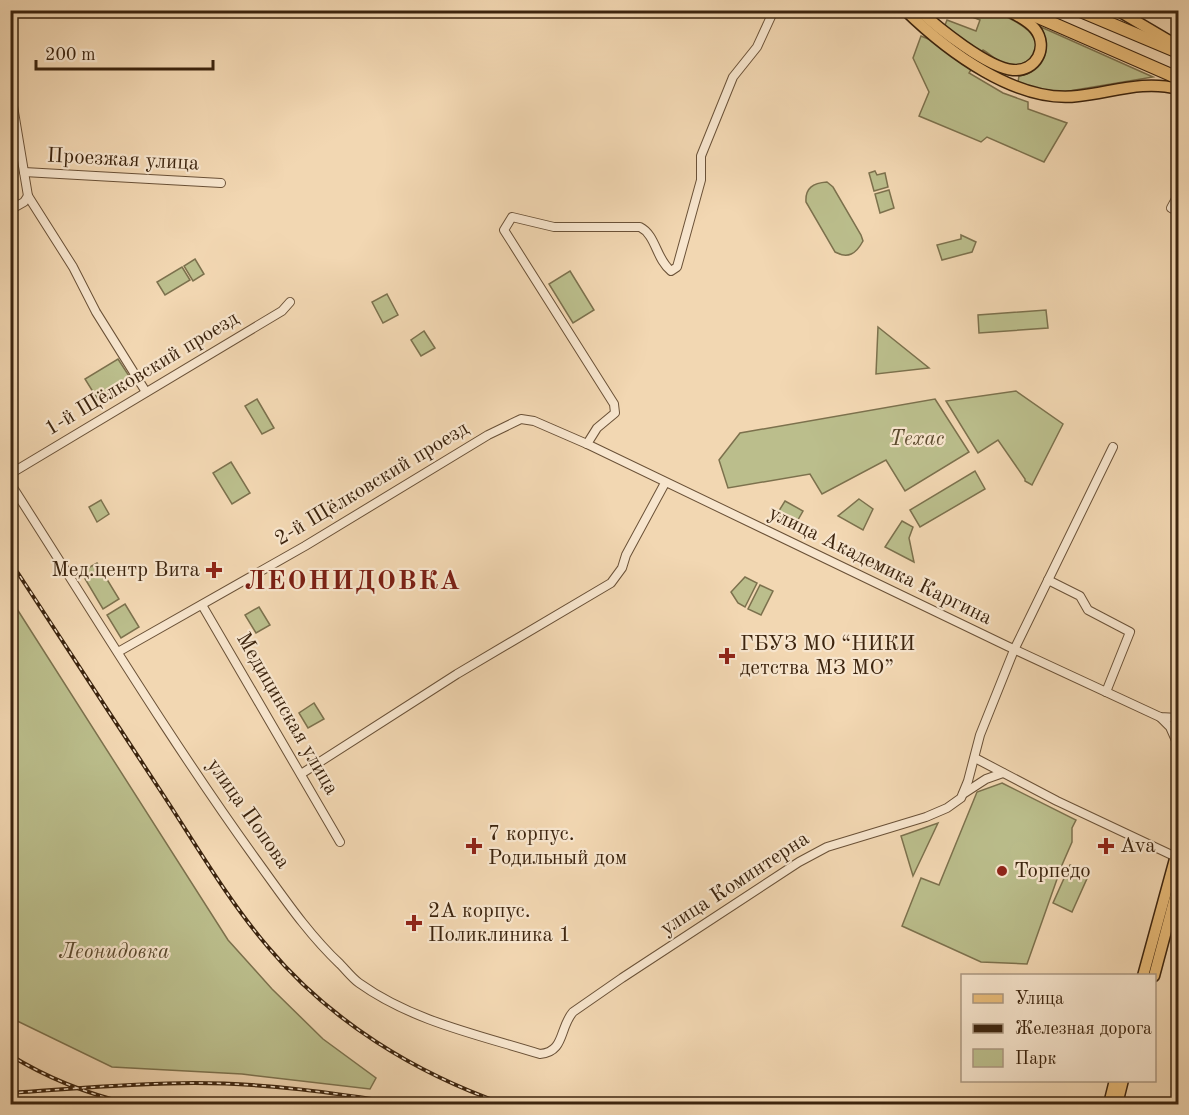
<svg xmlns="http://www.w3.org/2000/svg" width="1189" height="1115" font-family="'Old Standard TT',serif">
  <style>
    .green { fill: #bbbe8c; stroke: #7c714d; stroke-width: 1.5 }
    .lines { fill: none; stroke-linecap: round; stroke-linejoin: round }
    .minor-casing { stroke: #6a5137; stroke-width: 10 }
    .major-casing { stroke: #3c240e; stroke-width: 13 }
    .highway-casing { stroke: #3c240e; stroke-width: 14 }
    .minor { stroke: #f7e5cd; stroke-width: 8 }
    .major { stroke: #e9bc79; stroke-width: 10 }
    .highway { stroke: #e9bc79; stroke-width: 12 }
    .rail-casing { stroke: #3c240e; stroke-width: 4 }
    .rail { stroke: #f7e5cd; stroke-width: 1.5; stroke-dasharray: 4.5; stroke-linecap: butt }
    .poi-dot { fill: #8f2418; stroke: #f7e5cd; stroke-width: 2 }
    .labels { text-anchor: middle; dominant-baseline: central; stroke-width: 4.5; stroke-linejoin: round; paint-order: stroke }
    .street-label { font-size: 21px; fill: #3c240e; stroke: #f7e5cd }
    .park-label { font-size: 21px; font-style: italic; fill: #5c4a2e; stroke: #f7e5cd }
    .poi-label { font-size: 21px; fill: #3c240e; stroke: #f7e5cd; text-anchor: start }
    .district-label { font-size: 27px; font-weight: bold; letter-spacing: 1.5px; fill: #7a1f14; stroke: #f7e5cd }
  </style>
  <rect width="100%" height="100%" fill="#f2d7b2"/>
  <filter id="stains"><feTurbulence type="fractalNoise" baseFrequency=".00333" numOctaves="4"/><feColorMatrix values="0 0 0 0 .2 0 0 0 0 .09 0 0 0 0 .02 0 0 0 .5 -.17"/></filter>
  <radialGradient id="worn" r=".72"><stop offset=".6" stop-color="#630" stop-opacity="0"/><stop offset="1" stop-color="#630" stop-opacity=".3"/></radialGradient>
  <!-- green -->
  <g class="green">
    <path d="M957 11C967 11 980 8 990 11 1003 14 1028 26 1034 38 1043 58 1020 70 1003 63 996 60 990 54 983 50L969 73 1003 93 1028 102V109L1067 123 1044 162 987 137 981 142 919 116 929 92 913 58 921 36 938 43 947 20 976 31 980 20Z"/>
    <path d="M1041 27 1153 77 1063 92 1038 89 1018 82 1019 76C1045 71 1052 49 1041 27Z"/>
    <path d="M875 171 877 175 885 173 888 187 874 191 869 173Z"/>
    <path d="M827 182 833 187 861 235 863 241C856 254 848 259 835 252L806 202C805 188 813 183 827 182Z"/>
    <path d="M889 190 894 208 880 213 875 194Z"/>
    <path d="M961 235 976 242 972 252 942 260 937 245 961 239Z"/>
    <path d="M195 259 204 274 193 281 184 266Z"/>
    <path d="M182 267 190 280 165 295 157 282Z"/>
    <path d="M570 271 594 310 573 323 549 284Z"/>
    <path d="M387 294 398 315 383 323 372 302Z"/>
    <path d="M1046 310 1048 328 979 333 978 315Z"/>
    <path d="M878 327 929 368 876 374Z"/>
    <path d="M424 331 435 348 421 356 411 340Z"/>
    <path d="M118 359 131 379 98 400 85 379Z"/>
    <path d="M1016 391 1063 424 1032 485 1025 481V479L998 440 978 453 946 401Z"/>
    <path d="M257 399 274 428 262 434 245 406Z"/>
    <path d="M935 399 969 452 905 491 886 460 822 494 810 474 728 488 719 460 740 433Z"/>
    <path d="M231 462 250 493 232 504 213 473Z"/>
    <path d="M975 471 985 489 920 527 910 510Z"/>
    <path d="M859 499 873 509 863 530 838 516Z"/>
    <path d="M101 500 109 514 97 522 89 507Z"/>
    <path d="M785 501 803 511 795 525 777 514Z"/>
    <path d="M902 521 913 527 909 538 914 562 885 547Z"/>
    <path d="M97 563 119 599 103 609 81 572Z"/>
    <path d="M745 577 757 583 745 607 738 603 731 592Z"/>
    <path d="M760 585 773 591 761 615 748 609Z"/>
    <path d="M10 598 228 940 272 989 323 1039 376 1078 370 1089 242 1074 112 1067 11 1018Z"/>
    <path d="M125 604 139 627 121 638 107 615Z"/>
    <path d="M259 607 270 625 256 633 245 615Z"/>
    <path d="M314 703 324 719 308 728 299 713Z"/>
    <path d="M1002 783 1076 820 1072 828V842L1062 865 1027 964 981 962 902 926 921 878 939 885 977 792Z"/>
    <path d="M938 823 913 876 901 836Z"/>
    <path d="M1070 865 1089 874 1072 912 1053 903Z"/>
  </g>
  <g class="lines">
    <!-- minor casing -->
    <g class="minor-casing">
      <g id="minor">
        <path d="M10 88 28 196 73 267 96 312 146 392"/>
        <path d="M24 172 221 183"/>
        <path d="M1178 195 1171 208 1178 212"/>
        <path d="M10 210 24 202 28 196"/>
        <path d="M587 444 597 428 615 413 614 404 504 230 512 217 554 227H640C656 235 656 259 671 271L677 267 701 180V156L733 77 757 47 774 10"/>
        <path d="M10 474 282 311 290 302"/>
        <path d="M10 483C91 609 168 737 255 858 282 895 307 933 340 964 346 970 352 978 359 983 412 1021 479 1035 540 1054 565 1052 559 1028 573 1012L622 978 799 862 827 847 926 817 947 808 961 798 968 781 980 735 1014 650 1113 447"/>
        <path d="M1048 580 1080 596 1088 610 1130 632 1106 692"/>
        <path d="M202 605 340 842"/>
        <path d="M118 652 305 546 488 435 521 419 534 421 587 444 1007 646 1160 717 1178 718"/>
        <path d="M1160 717 1170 727 1178 745"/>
        <path d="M975 758 1057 801 1176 857"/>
        <path d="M301 774 457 674 611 583 622 568 626 555 665 483"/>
        <path d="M963 794 986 779 1003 773"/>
      </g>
    </g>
    <!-- major casing -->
    <g class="major-casing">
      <g id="major">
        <path d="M905 10C947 51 1017 104 1078 96 1113 92 1144 80 1178 89"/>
        <path d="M919 10C938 28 988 68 1013 70 1036 72 1049 47 1035 29 1028 20 1017 16 1008 10"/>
        <path d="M1117 10 1178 46"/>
        <path d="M1143 976 1178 848"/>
        <path d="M1154 976 1178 886"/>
        <path d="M1109 1104 1115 1080"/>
        <path d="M1117 1104 1123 1080"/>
      </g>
    </g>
    <!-- highway casing -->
    <g class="highway-casing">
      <g id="highway">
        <path d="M1022 10 1178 78"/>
        <path d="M1078 10 1178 52"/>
      </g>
    </g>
    <!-- minor -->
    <use href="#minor" class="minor"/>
    <!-- major -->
    <use href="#major" class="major"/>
    <!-- highway -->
    <use href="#highway" class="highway"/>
    <!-- rail casing -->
    <g class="rail-casing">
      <g id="rail">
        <path d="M10 561C61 638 110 714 160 790 195 843 227 899 268 947 330 1021 415 1073 504 1104"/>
        <path d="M10 1055C47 1078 88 1094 130 1104"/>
        <path d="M10 1093C71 1089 133 1083 194 1083 265 1083 335 1093 405 1104"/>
      </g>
    </g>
    <!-- rail -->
    <use href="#rail" class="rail"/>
  </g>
  <!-- markers -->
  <g class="poi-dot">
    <path d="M211 561h6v6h6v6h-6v6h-6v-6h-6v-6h6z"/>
    <path d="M724 647h6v6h6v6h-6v6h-6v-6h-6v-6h6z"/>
    <path d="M471 837h6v6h6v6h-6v6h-6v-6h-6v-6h6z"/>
    <path d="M1103 837h6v6h6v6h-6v6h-6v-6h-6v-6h6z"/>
    <circle cx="1002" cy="871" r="6"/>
    <path d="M411 914h6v6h6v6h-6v6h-6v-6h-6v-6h6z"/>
  </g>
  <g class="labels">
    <!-- street labels -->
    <g class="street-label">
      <text transform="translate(123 160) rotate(3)">Проезжая улица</text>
      <text transform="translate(142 374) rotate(-31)">1-й Щёлковский проезд</text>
      <text transform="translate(372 484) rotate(-31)">2-й Щёлковский проезд</text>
      <text transform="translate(880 566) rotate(26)">улица Академика Каргина</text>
      <text transform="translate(287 714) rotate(60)">Медицинская улица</text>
      <text transform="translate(248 814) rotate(55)">улица Попова</text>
      <text transform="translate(735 884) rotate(-33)">улица Коминтерна</text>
    </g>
    <!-- park labels -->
    <g class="park-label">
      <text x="917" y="439">Техас</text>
      <text x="114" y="952">Леонидовка</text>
    </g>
    <!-- poi labels -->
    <g class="poi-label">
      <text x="200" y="570" text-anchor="end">Мед.центр Вита</text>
      <text x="740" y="644">ГБУЗ МО “НИКИ<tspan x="740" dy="24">детства МЗ МО”</tspan></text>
      <text x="488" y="834">7 корпус.<tspan x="488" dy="24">Родильный дом</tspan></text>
      <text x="1120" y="846">Ava</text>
      <text x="1014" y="871">Торпедо</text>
      <text x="428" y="911">2А корпус.<tspan x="428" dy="24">Поликлиника 1</tspan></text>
    </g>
    <!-- district labels -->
    <g class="district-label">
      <text x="353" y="581">ЛЕОНИДОВКА</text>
    </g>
  </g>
  <!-- margin -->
  <rect width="1189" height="1115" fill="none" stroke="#f2d7b2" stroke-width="36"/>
  <rect x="12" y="12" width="1165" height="1091" fill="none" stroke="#3c240e" stroke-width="3"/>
  <rect x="18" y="18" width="1153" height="1079" fill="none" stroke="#3c240e" stroke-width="1.5"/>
  <!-- legend -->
  <rect x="961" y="974" width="195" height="108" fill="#f7e5cd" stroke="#ac9881" stroke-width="1.5"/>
  <rect x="973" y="994" width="30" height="9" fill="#e9bc79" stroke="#ac9881" stroke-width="1.5"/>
  <text x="1015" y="1004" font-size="18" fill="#3c240e">Улица</text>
  <rect x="973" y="1024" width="30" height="9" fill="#3c240e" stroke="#ac9881" stroke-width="1.5"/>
  <text x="1015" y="1034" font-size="18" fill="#3c240e">Железная дорога</text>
  <rect x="973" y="1049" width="30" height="18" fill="#bbbe8c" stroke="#ac9881" stroke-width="1.5"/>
  <text x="1015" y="1064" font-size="18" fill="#3c240e">Парк</text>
  <!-- scale -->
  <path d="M36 60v9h177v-9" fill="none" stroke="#3c240e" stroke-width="3"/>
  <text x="45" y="60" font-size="18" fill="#3c240e" stroke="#f7e5cd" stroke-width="4.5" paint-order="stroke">200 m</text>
  <rect width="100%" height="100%" filter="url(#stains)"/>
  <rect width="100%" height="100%" fill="url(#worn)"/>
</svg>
